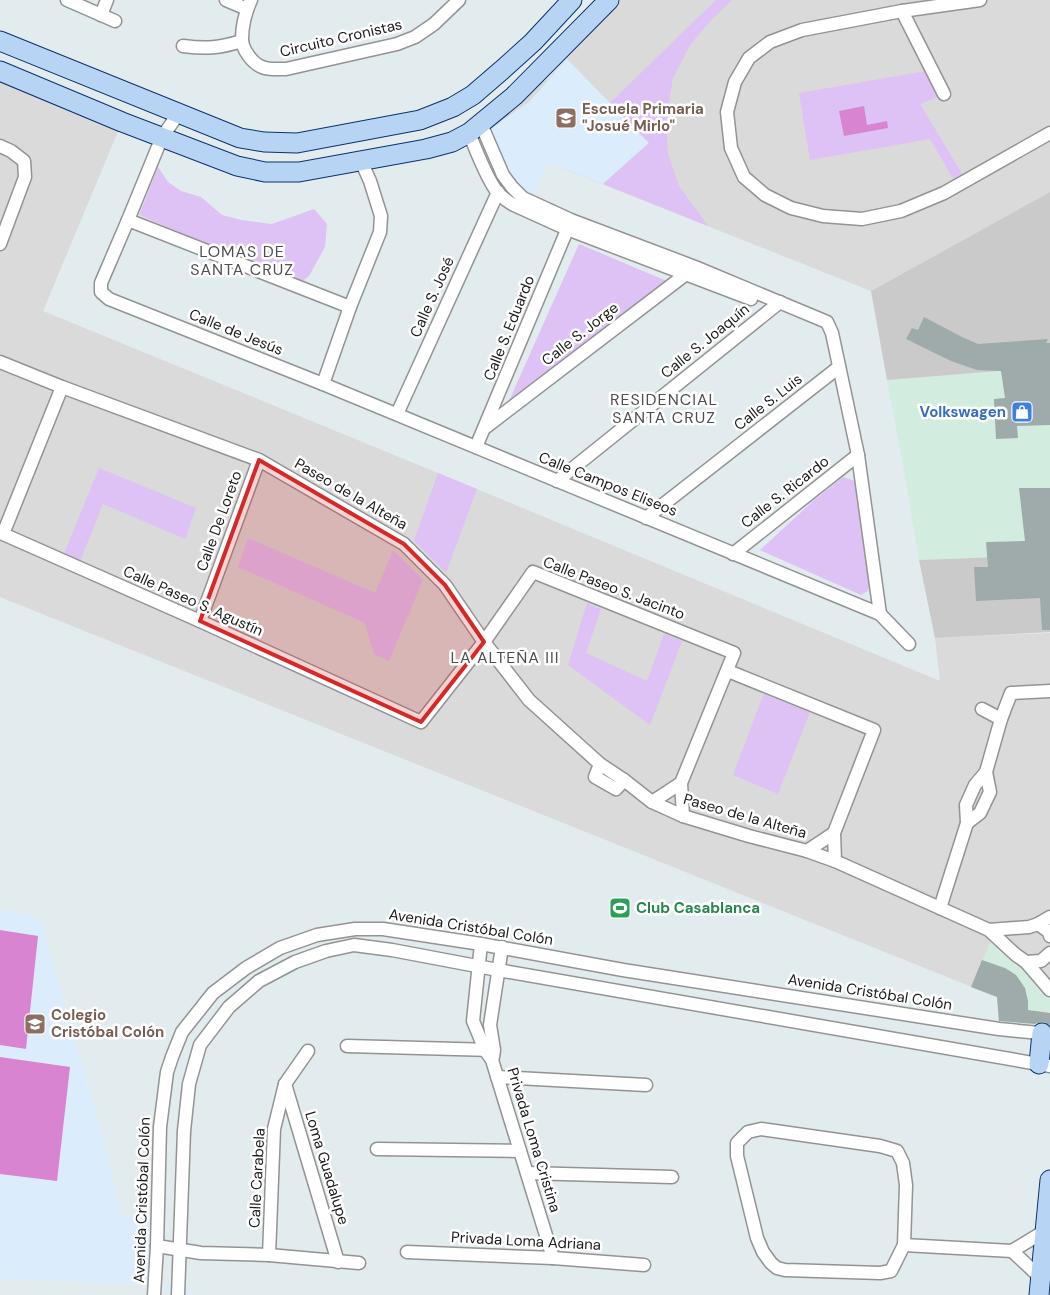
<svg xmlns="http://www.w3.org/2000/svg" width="1050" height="1295" font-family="'DM Sans',sans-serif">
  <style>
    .residential { fill: #d9dad9 }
    .commercial { fill: #d2ede0 }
    .education { fill: #dbedfd }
    .religious { fill: #cacaca }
    .park { fill: #dec1f5 }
    .pitch { fill: #d884d0 }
    .building { fill: #9eabaa }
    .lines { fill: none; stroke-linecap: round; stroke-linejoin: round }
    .street-casing { stroke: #939393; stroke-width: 15 }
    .secondary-casing { stroke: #0b326b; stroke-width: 21 }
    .street { stroke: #fff; stroke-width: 12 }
    .secondary { stroke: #b8d4f5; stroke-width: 19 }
    .marked { fill: #d62828; fill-opacity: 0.2; stroke: #d62828; stroke-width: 4; stroke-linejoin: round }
    .labels { text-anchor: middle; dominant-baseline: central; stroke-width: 5; stroke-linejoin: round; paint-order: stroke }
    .street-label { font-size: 15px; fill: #1c1c1c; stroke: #fff }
    .education-label { font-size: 15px; font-weight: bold; fill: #785e54; stroke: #fff; text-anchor: start }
    .shop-label { font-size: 15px; font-weight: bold; fill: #366cbe; stroke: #fff; text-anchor: end }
    .leisure-label { font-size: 15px; font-weight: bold; fill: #27864d; stroke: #fff; text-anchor: start }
    .neighbourhood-label { font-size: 16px; letter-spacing: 1px; fill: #4f4f4f; stroke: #fff }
  </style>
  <rect width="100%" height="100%" fill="#e2ebed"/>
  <!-- residential -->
  <g class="residential">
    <path d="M620 0H1050V192L871 291 547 162 481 124 514 96 548 79Z"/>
    <path d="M0 71 122 122 43 311 438 473 940 681 935 638 1050 633V1034L999 1029 997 997 0 597Z"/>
  </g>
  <!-- commercial -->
  <g class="commercial">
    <path d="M1050 367V555L919 560 903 464 887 380Z"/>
    <path d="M993 936 1050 991V1033L1000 1025 997 997 971 987Z"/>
  </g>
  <!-- education -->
  <g class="education">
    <path d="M567 59 649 143 603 184 547 162 532 199 504 173 485 133 529 102Z"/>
    <path d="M0 909 40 918 101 1130 121 1216 154 1217 157 1281 195 1295H181L148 1284 0 1279Z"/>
  </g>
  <!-- religious -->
  <g class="religious">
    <path d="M1050 192V367L887 380 871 291Z"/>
    <path d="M1050 555V632L935 638 919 560Z"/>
  </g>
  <!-- park -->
  <g class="park">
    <path d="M716 0H732L712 19 690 45 673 78 666 120 668 154 679 186 708 226 603 184 649 143 610 103Z"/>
    <path d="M927 71 940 96 920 104 964 177 955 182 930 139 810 160 799 93Z"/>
    <path d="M158 167 168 182 181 191 201 197 222 215 241 220 272 224 314 209 327 224 325 247 309 276 299 284 139 215Z"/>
    <path d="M579 244 669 282 647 301 509 401Z"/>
    <path d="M99 468 196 508 185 539 103 504 80 561 64 554Z"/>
    <path d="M438 473 477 489 446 573 414 541Z"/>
    <path d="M843 477 855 481 862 509 870 582 868 591 861 595 760 550 812 502Z"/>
    <path d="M248 538 375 593 393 550 423 580 389 661 374 654 365 623 238 567Z"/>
    <path d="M587 603 601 609 586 653 647 681 664 634 682 641 650 725 568 665Z"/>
    <path d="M764 693 810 712 778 794 733 775Z"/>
  </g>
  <!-- pitch -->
  <g class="pitch">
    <path d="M864 106 867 125 887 121 888 128 844 136 839 111Z"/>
    <path d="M0 930 38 936 26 1049 0 1045Z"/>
    <path d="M0 1057 70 1067 57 1181 0 1174Z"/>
  </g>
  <!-- building -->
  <g class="building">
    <path d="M924 317 962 337 978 344 1048 339 1046 343H1050V425L1017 426 1018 438 996 439 994 399 1005 398 1001 371 977 370 951 361 906 339 912 328 918 330Z"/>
    <path d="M1019 488H1050V630H1042L1040 598 976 601 974 567H988L986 542 1025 541Z"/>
    <path d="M982 960 1005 968 1016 975 1025 988 1028 1001V1010L1050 1013V1026L1044 1022 1038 1023 1035 1024 999 1021 997 997 971 987Z"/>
  </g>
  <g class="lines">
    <!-- street casing -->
    <g class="street-casing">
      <g id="street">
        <path d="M67 0 115 21"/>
        <path d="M226 0 247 9"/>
        <path d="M251 0C246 11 242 26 242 39 242 49 252 63 262 67 269 70 278 69 286 69L397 44 415 37 434 24 459 0"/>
        <path d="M980 0 902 11 802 30 770 42 749 58 735 82 727 112 731 148 744 177 765 195 791 208 823 216 862 219 901 211 944 193 1050 133"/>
        <path d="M902 11 944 94"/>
        <path d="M101 15 107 0"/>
        <path d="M183 46C207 49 219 48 242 41"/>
        <path d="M179 113 162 137 128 220 101 283V292L109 299 323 384 880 614 909 644"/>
        <path d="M481 124 503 175 512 187 523 198 571 220 695 267 827 322 832 333 858 455 880 614"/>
        <path d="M469 133C476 150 487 180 498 193 503 198 508 202 514 205L567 229 751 299"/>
        <path d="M0 146 11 151 24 161 25 177 0 244"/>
        <path d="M128 220 350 307"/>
        <path d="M0 362 62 387 259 460 404 544 445 585 484 642 529 700 600 764 624 780 652 802 683 816 749 836 807 851 835 861 989 930 1016 955 1026 962 1050 990"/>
        <path d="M323 384 350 307 380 232 381 216 370 181 361 161"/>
        <path d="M62 387 3 534 200 621 421 722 484 642 533 572 734 653 681 783 683 816"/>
        <path d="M397 414 498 192"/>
        <path d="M486 427 690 271"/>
        <path d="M476 447 570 223"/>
        <path d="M557 481 780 302"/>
        <path d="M646 518 839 367"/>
        <path d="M733 554 858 455"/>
        <path d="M200 621 259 460"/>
        <path d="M728 671 874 730 834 833 835 861"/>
        <path d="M1001 719 1011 693 1050 691"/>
        <path d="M600 764 595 777 616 789 624 780"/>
        <path d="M652 802 681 783"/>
        <path d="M967 823 980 813 990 792 986 772 1001 719 982 709"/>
        <path d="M807 851 834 833"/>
        <path d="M940 908 967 823 966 805 975 785 986 772"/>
        <path d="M1038 924 1049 932 1050 936"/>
        <path d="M989 930 1029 927 1038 924 1050 917"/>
        <path d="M481 944 473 1021 485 1050 492 1060 553 1258"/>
        <path d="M1026 962 1041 961 1050 953"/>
        <path d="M347 1046 492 1050"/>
        <path d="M493 1057 494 1050 490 1025 502 947"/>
        <path d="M497 1077 646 1085"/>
        <path d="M285 1084 338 1262"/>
        <path d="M761 1129 880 1146 897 1151 903 1163 906 1185 904 1245 891 1271 880 1273 785 1270 777 1268 771 1263 763 1252 757 1238 737 1156V1143L748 1132Z"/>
        <path d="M377 1149 520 1151"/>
        <path d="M527 1173 672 1177"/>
        <path d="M904 1245 1012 1251 1045 1231"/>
        <path d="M157 1246 201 1253 269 1255 359 1263"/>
        <path d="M1012 1251 1041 1278"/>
        <path d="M407 1252 553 1258 644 1265"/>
        <path d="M269 1255 274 1129 285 1084 308 1051"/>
        <path d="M154 1295 157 1246 160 1127 167 1072 172 1057 182 1032 213 993 246 968 280 948 317 935 355 929H383L481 944 623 970 999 1029 1050 1034"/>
        <path d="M178 1295 184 1131 189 1084 200 1045 229 1007 259 981 295 962 326 951 354 945 392 950 498 970 1050 1066"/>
      </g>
    </g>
    <!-- secondary casing -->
    <g class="secondary-casing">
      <g id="secondary">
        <path d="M0 41 240 138 264 142 297 143 420 120 453 107 473 95 502 70 533 42 572 0"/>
        <path d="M0 71 122 122 237 166 265 172H299L426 149 452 142 469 133 514 96 609 0"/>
        <path d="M1039 1064 1042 1033"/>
        <path d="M1039 1295 1050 1180"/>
      </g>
    </g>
    <!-- street -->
    <use href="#street" class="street"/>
    <!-- secondary -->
    <use href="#secondary" class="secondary"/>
  </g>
  <!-- marked area -->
  <path class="marked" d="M259 460 404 544 445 585 484 642 421 722 200 621Z"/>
  <!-- icons -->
  <defs>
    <g id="school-square" transform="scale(1.125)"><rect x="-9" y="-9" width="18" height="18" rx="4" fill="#8d6e63" stroke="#fff"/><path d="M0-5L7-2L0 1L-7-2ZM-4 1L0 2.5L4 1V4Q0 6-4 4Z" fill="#fff"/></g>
    <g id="shop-square" transform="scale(1.125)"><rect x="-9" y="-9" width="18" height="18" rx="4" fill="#3f7fe0" stroke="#fff"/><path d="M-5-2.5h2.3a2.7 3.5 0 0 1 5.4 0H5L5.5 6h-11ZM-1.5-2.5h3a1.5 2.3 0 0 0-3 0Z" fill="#fff"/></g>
    <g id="stadium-square" transform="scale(1.125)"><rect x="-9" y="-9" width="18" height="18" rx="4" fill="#2e9e5b" stroke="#fff"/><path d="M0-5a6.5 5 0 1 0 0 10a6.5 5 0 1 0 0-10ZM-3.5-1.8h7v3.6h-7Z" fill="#fff"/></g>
  </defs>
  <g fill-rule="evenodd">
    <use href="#school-square" x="566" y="118"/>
    <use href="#shop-square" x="1022" y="412"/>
    <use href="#stadium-square" x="620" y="908"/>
    <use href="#school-square" x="35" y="1024"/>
  </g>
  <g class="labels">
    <!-- street labels -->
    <g class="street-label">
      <text transform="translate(341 38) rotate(-13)">Circuito Cronistas</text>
      <text transform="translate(432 297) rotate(-66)">Calle S. José</text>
      <text transform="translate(509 328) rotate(-68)">Calle S. Eduardo</text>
      <text transform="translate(236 332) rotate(22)">Calle de Jesús</text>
      <text transform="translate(580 334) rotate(-38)">Calle S. Jorge</text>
      <text transform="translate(705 341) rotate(-39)">Calle S. Joaquín</text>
      <text transform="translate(768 402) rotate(-38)">Calle S. Luis</text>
      <text transform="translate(608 484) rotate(22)">Calle Campos Eliseos</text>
      <text transform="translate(785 492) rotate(-38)">Calle S. Ricardo</text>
      <text transform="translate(351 494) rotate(30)">Paseo de la Alteña</text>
      <text transform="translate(219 521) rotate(-70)">Calle De Loreto</text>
      <text transform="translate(614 588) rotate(21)">Calle Paseo S. Jacinto</text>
      <text transform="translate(193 601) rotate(24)">Calle Paseo S. Agustín</text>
      <text transform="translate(745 816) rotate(16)">Paseo de la Alteña</text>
      <text transform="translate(471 927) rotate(9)">Avenida Cristóbal Colón</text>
      <text transform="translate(870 992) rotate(9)">Avenida Cristóbal Colón</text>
      <text transform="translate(534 1140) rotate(73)">Privada Loma Cristina</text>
      <text transform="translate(327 1168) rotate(73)">Loma Guadalupe</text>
      <text transform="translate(257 1178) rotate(-87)">Calle Carabela</text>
      <text transform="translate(142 1200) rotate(-88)">Avenida Cristóbal Colón</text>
      <text transform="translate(526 1241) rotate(3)">Privada Loma Adriana</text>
    </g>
    <!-- education labels -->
    <g class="education-label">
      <text x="582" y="109">Escuela Primaria<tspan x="582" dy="17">"Josué Mirlo"</tspan></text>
      <text x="51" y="1015">Colegio<tspan x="51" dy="17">Cristóbal Colón</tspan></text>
    </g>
    <!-- shop labels -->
    <g class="shop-label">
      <text x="1006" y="412">Volkswagen</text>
    </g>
    <!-- leisure labels -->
    <g class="leisure-label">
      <text x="636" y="908">Club Casablanca</text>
    </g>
    <!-- neighbourhood labels -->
    <g class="neighbourhood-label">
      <text x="242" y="251">LOMAS DE<tspan x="242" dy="18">SANTA CRUZ</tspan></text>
      <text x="664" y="399">RESIDENCIAL<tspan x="664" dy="18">SANTA CRUZ</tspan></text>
      <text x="505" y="657">LA ALTEÑA III</text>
    </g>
  </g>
</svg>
